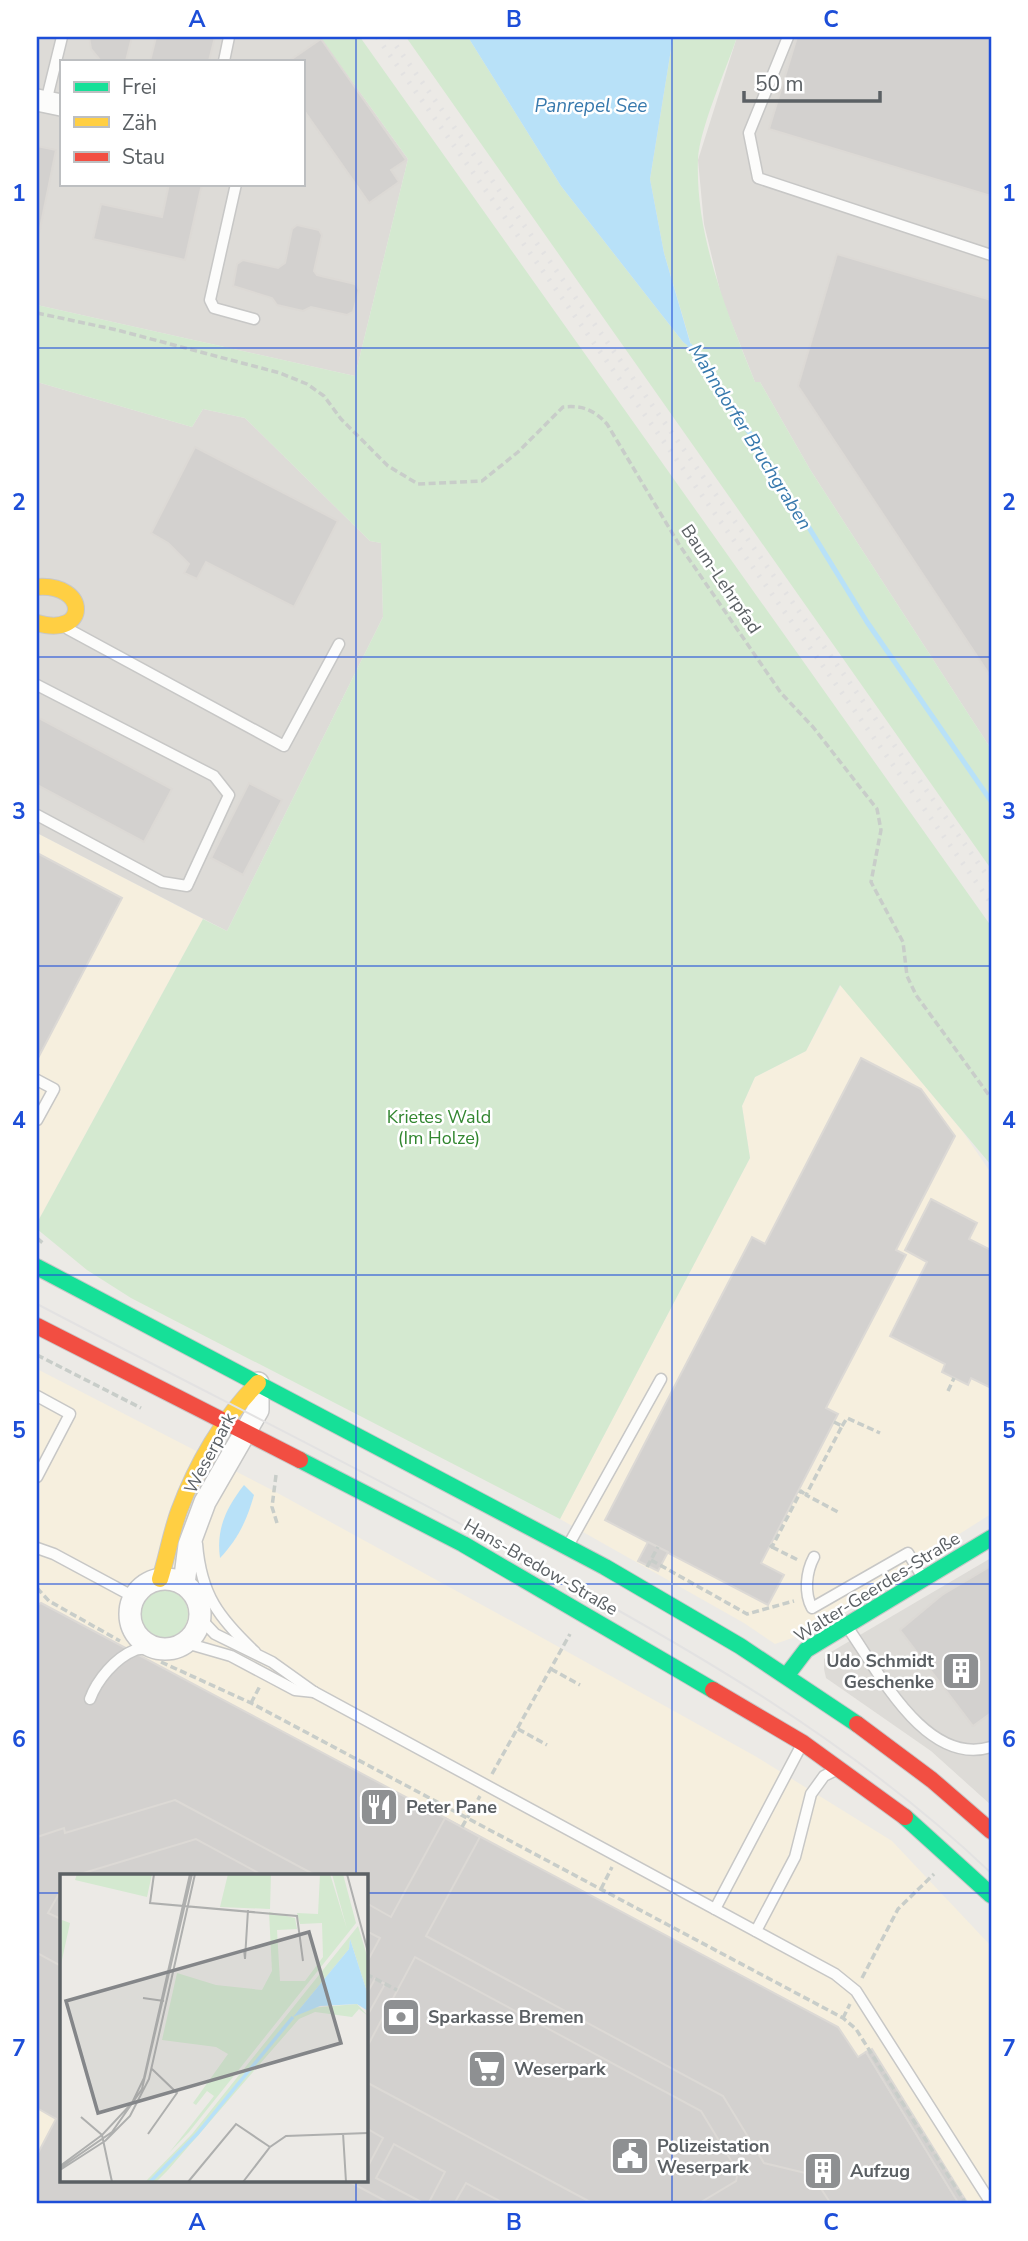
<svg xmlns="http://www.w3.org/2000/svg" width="1028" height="2241" font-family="'Nunito Sans',sans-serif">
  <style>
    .commercial { fill: #f6efde; fill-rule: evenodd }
    .industrial { fill: #dddbd7; fill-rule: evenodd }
    .green { fill: #d4e9d0 }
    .water { fill: #b8e1f8 }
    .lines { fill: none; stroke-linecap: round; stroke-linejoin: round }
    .stream { stroke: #b8e1f8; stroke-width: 5 }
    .building { fill: #d3d1cf; stroke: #dcd9d5; stroke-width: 2; fill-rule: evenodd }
    .lane-casing { stroke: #c7c7c6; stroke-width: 13 }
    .street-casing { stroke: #c7c7c6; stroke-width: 24 }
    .fast-casing { stroke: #c8c8c8; stroke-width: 18 }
    .slow-casing { stroke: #c8c8c8; stroke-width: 18 }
    .jam-casing { stroke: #c8c8c8; stroke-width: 18 }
    .path { stroke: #c8cdc9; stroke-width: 3.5; stroke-dasharray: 7 3.5; stroke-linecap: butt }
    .lane { stroke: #fcfcfb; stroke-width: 10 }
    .street { stroke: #fcfcfb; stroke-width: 21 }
    .fast { stroke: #16e098; stroke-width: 16 }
    .slow { stroke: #ffcf43; stroke-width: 16 }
    .jam { stroke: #f24e42; stroke-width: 16 }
    .tram { stroke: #e3e2e2; stroke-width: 2 }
    .rail { stroke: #e3e2e2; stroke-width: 5; stroke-dasharray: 2 9; stroke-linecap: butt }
    .grid { fill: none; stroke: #1d4ed8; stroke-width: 2; stroke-opacity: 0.55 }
    .labels { text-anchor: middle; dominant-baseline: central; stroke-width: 5; stroke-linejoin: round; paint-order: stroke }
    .street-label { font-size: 18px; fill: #5b6064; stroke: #fff }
    .park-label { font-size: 18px; fill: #328630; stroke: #fff }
    .poi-label { font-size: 18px; font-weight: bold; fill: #5b6064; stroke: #fff; text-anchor: start }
    .water-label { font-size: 19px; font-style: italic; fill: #3779ad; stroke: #fff }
    .inset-river { fill: none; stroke: #b8e1f8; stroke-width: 3.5 }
    .inset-road { fill: none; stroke: #aeafae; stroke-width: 2 }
    .view { fill: #848689; fill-opacity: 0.15; stroke: #848689; stroke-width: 3.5 }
    .inset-edge { fill: none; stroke: #5b6064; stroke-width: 3.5 }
    .neatline { fill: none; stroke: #1d4ed8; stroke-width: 2.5 }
    .grid-label { font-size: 23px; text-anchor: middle; font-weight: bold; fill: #1d4ed8 }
  </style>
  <rect width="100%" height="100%" fill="#eceae6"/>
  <!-- commercial -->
  <g class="commercial">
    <path d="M37 833 203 919 37 1223Z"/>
    <path d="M841 985 963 1132 991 1173V1514L798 1636 775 1644 744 1623 560 1519 750 1158 742 1106 755 1077 806 1051Z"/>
    <path d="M37 1369 272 1490 548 1641 755 1756 892 1841 991 1946V2204H37ZM61 1875H366V2180H61Z"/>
  </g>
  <!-- industrial -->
  <g class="industrial">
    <path d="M37 37H320L408 159 355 376 37 305ZM61 61H303V184H61Z"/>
    <path d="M737 37H991V749L811 471 760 382H755L722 299 704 224 698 160Z"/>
    <path d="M37 382 192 427 203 409 245 418 370 541 381 543 383 617 227 931 37 833Z"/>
    <path d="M991 1558V1805L931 1751 826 1678 824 1669V1659L831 1652Z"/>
  </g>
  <!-- green -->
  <g class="green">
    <path d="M320 37H360L991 926V1165L840 985 806 1051 755 1077 742 1106 750 1158 560 1519 131 1298 87 1270 37 1229V1223L203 919 227 931 383 617 381 543 370 541 245 418 203 409 192 427 37 382V305L355 376 408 159Z"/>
    <path d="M406 37H468L561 186 683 342 692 348 664 253 650 179 673 37H737C727 67 699 130 698 159 695 236 727 312 755 382H760L811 471 991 749V869Z"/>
    <circle cx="164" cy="1614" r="24"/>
  </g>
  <!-- water -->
  <g class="water">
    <path d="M468 37H673L650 179 664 253 692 349 683 342 561 186Z"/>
    <path d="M244 1485 254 1495C247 1520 238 1539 220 1558 216 1529 226 1508 244 1485Z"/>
  </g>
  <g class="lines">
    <!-- stream -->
    <path class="stream" d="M690 346 760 448 867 622 991 801"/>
  </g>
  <!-- building -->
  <g class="building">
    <path d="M89 37H132L126 61 100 60 91 49Z"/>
    <path d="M156 37H215L209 61H150Z"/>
    <path d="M797 37H991V196L769 129Z"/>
    <path d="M321 39 406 160 391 170 399 182 369 203 303 109V61H289Z"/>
    <path d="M37 146 56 150 37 243Z"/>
    <path d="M169 184H202L185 260 93 239 101 204 162 217Z"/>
    <path d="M297 225 319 230 322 235 314 271 317 275 355 284 359 290 353 312 347 315 311 307 303 311 277 305 272 298 233 286 237 264 243 260 278 268 285 263 292 229Z"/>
    <path d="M837 254 991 300V677L798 386Z"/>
    <path d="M195 447 338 521 294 607 206 562 197 579 184 573 189 564 168 543 151 533Z"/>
    <path d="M37 717 172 789 144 842 37 785Z"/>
    <path d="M249 783 282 800 243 875 211 858Z"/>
    <path d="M37 853 122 898 37 1060Z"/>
    <path d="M861 1058 921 1089 955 1136 896 1250 906 1255 826 1408 838 1414 761 1563 784 1575 768 1605 605 1520 752 1237 765 1244Z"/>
    <path d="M931 1199 977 1223 969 1239 991 1250V1388L971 1378 968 1385 942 1372 945 1364 890 1336 927 1262 905 1250Z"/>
    <path d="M648 1542 668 1552 658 1571 638 1561Z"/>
    <path d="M991 1566V1713L973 1726 900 1630 942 1595Z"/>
    <path d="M41 1603 838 2027 858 2057 866 2052 959 2204H43L37 2201V2155L56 2119 37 2108V1605ZM61 1875H366V2180H61Z"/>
    <path d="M175 1800 315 1875H262L196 1839 77 1875H61V1890L48 1913 61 1919V1966L37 1953V1837L64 1828 65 1833Z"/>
    <path d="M445 1818 480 1837 426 1936 723 2096 764 2163 822 2177 820 2187 831 2204H698L736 2181 738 2172 701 2111 415 1957 366 2049V2018L385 1984 375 1979 366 1995V1964L380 1938 366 1931V1903L391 1917Z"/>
    <path d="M872 2049 968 2204H959L866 2052Z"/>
    <path d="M366 2082 594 2204H505L466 2183 454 2204H428L445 2172 394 2144 376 2178 425 2204H391L346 2180H366V2170L383 2138 366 2128Z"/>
  </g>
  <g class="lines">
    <!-- lane casing -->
    <g class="lane-casing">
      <g id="lane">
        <path d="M788 37 749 133 758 178 991 255"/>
        <path d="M224 61 229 37"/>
        <path d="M46 102 62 37"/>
        <path d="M236 184 210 300 214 308 254 319"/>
        <path d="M68 629 284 746 339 644"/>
        <path d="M37 685 214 776 229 795 187 886 162 882 37 815"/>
        <path d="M37 1080 54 1089 37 1120"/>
        <path d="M37 1396 70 1414 37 1477"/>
        <path d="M197 1544C201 1595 219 1618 255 1652"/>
        <path d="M569 1544 661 1379"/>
        <path d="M37 1548 54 1554 134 1597"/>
        <path d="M814 1557C806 1572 804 1593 812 1608L908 1553 923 1578"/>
        <path d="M200 1618 215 1634 272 1662 314 1692 835 1974 856 1991 991 2203"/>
        <path d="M848 1628C879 1672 926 1767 991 1747"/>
        <path d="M186 1643 231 1656 295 1690 314 1692"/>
        <path d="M90 1699C97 1680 115 1658 135 1650 141 1648 150 1649 157 1649"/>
        <path d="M715 1909 801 1746"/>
        <path d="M756 1931 795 1857 811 1794 824 1776 836 1770"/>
      </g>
    </g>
    <!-- street casing -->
    <g class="street-casing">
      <g id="street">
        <path d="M37 100 61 105"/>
        <circle cx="165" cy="1614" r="35"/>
        <path d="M184 1584 189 1545 205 1502 258 1410V1383"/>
      </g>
    </g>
    <!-- fast casing -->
    <g class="fast-casing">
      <g id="fast">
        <path d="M37 1267 605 1567 740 1646 857 1724"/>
        <path d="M300 1460 463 1544 713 1690"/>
        <path d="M787 1675 806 1650 991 1538"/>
        <path d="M905 1817 991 1895"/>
      </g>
    </g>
    <!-- slow casing -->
    <g class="slow-casing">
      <g id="slow">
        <path d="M37 587C89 583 89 638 37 623"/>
        <path d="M160 1579C167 1557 171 1533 179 1511 196 1465 223 1418 258 1383"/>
      </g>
    </g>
    <!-- jam casing -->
    <g class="jam-casing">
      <g id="jam">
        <path d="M37 1326 300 1460"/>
        <path d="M713 1690 803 1743 905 1817"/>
        <path d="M857 1724 932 1780 991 1831"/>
      </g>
    </g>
    <!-- path -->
    <g class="path">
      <path d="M37 313 117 330 280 373 307 384 324 396 341 419 388 466 418 484 482 481 518 452 563 407C583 405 594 410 607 424L680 546 781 693 813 727 877 809 881 830 871 882 903 942 907 976 916 995 991 1098"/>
      <path d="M37 1238 44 1244"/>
      <path d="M37 1355 141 1408"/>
      <path d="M948 1391 954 1378"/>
      <path d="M834 1422 842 1426 806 1495 838 1512"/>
      <path d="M842 1426 847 1418 880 1433"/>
      <path d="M276 1475 272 1507 277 1523"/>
      <path d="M770 1545 772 1547 801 1491 806 1495"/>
      <path d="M772 1547 798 1560"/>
      <path d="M651 1560 747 1614 794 1601"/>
      <path d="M647 1567 658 1547"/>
      <path d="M37 1588 49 1601 120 1641"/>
      <path d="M161 1662 251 1703 843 2018 856 2029 966 2204"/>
      <path d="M551 1669 580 1685"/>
      <path d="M251 1703 260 1686"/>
      <path d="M518 1729 547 1745"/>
      <path d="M492 1774 570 1634"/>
      <path d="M462 1827 480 1796"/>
      <path d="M601 1889 612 1867"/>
      <path d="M366 1974 397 1990"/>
      <path d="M862 1978 898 1909 934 1874"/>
      <path d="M843 2018 850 2004"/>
    </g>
    <!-- lane -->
    <use href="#lane" class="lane"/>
    <!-- street -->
    <use href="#street" class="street"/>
    <!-- fast -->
    <use href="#fast" class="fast"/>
    <!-- slow -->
    <use href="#slow" class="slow"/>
    <!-- jam -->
    <use href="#jam" class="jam"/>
    <!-- tram -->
    <path class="tram" d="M37 1304C199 1389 363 1470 524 1558 689 1648 854 1742 991 1873"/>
    <!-- rail -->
    <g class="rail">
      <path d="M377 37 991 903"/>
      <path d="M390 37 991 881"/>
    </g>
  </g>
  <!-- grid -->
  <path class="grid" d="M356 37V1875M672 37V2204M37 348H991M37 657H991M37 966H991M37 1275H991M37 1584H991M37 1893H61M366 1893H991M356 2180V2204"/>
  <!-- icons -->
  <defs>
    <g id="building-square" transform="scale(2.0125)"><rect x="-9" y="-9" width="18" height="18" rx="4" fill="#8e9092" stroke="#fff"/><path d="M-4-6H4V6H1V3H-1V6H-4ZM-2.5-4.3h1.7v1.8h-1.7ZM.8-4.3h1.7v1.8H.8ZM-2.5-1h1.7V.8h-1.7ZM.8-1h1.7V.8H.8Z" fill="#fff"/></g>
    <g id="restaurant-square" transform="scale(2.0125)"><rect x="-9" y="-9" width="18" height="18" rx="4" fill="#8e9092" stroke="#fff"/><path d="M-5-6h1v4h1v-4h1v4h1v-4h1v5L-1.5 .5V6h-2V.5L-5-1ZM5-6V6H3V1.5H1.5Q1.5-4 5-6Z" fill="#fff"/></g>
    <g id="bank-square" transform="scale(2.0125)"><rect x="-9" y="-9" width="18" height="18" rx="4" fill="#8e9092" stroke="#fff"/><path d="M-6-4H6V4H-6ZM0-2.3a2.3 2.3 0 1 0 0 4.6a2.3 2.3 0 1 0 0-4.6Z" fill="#fff"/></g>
    <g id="supermarket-square" transform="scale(2.0125)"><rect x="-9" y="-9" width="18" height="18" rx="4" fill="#8e9092" stroke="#fff"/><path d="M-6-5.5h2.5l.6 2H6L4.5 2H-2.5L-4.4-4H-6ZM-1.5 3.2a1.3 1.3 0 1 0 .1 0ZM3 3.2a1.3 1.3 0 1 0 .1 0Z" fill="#fff"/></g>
    <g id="civic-square" transform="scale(2.0125)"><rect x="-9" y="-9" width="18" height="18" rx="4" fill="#8e9092" stroke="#fff"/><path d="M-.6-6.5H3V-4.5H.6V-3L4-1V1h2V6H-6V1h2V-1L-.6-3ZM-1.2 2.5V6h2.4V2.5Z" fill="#fff"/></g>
  </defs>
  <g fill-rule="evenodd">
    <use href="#building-square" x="961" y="1671"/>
    <use href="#restaurant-square" x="379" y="1807"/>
    <use href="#bank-square" x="401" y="2017"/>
    <use href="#supermarket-square" x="487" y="2069"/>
    <use href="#civic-square" x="630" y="2156"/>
    <use href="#building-square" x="823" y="2171"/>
  </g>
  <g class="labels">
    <!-- street labels -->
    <g class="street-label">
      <text transform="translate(721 579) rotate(56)">Baum-Lehrpfad</text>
      <text transform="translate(210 1453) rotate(-62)">Weserpark</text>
      <text transform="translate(541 1567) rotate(30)">Hans-Bredow-Straße</text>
      <text transform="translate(877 1587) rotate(-32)">Walter-Geerdes-Straße</text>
    </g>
    <!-- park labels -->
    <g class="park-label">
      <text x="439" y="1117">Krietes Wald<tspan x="439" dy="21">(Im Holze)</tspan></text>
    </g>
    <!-- poi labels -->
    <g class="poi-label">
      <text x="934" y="1661" text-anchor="end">Udo Schmidt<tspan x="934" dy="21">Geschenke</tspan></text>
      <text x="406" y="1807">Peter Pane</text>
      <text x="428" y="2017">Sparkasse Bremen</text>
      <text x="514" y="2069">Weserpark</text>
      <text x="657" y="2146">Polizeistation<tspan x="657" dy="21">Weserpark</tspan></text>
      <text x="850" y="2171">Aufzug</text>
    </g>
    <!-- water labels -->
    <g class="water-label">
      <text x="591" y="106">Panrepel See</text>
      <text transform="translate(750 437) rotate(58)">Mahndorfer Bruchgraben</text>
    </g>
  </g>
  <!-- overview -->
  <g transform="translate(60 1874)">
    <rect width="308" height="308" fill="#eceae6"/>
    <path d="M17 0H92L87 23 15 6ZM168 0H211L210 35 160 33ZM260 0H270L287 55 272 0H283L296 49 129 258 109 279 154 222 147 217 136 231 133 229 168 180 156 173 102 166 117 99 156 111 202 116 212 97 209 38 235 44 237 55 217 56 220 107H245L263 83 262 49 240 50 237 39 258 40ZM2 46 10 49 0 95V59ZM298 52 308 85V121L290 65 289 75 234 142 250 134 297 130 308 142 299 135 292 143 255 138 239 145 108 296 96 308H85L132 260Z" fill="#d4e9d0"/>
    <path d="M290 65 308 121V137L297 130 260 132 233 143 289 75Z" fill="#b8e1f8"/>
    <path class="inset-river" d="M90 308 137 260 233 143"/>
    <path class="inset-road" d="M94 0 90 29 237 42 243 87M287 0 308 78M184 75 185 85 188 36M83 124 104 127M283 259 286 308M88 260 117 219 92 195M45 267 70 242 89 205 135 0M0 292 42 261 21 243M0 294 52 258 82 215 132 0M0 296 45 267M52 308 42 261 72 229 84 204 130 0M128 308 176 250 210 273M183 308 210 273 226 262 308 259"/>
    <path class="view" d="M249 58 281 169 38 239 6 127Z"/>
    <rect width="308" height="308" class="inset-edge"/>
  </g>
  <!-- border -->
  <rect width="1028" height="2241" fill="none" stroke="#ffffff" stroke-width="77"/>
  <!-- legend -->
  <rect x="60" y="60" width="245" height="126" fill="#ffffff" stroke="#bdbfc1" stroke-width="2"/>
  <rect x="74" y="82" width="35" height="10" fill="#16e098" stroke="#bdbfc1" stroke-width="2"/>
  <text x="122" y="94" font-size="21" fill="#5b6064">Frei</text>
  <rect x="74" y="117" width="35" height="10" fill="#ffcf43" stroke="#bdbfc1" stroke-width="2"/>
  <text x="122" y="130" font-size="21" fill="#5b6064">Zäh</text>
  <rect x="74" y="152" width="35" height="10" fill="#f24e42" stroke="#bdbfc1" stroke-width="2"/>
  <text x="122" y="164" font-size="21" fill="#5b6064">Stau</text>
  <!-- scale -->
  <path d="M744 91v10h136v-10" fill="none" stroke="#5b6064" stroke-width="3.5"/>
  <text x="755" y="91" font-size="21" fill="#5b6064" stroke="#ffffff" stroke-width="5" paint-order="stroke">50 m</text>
  <rect x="38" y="38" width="952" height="2164" class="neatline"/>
  <g class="grid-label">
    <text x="197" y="27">A</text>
    <text x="514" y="27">B</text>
    <text x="831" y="27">C</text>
    <text x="19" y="201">1</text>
    <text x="1009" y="201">1</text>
    <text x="19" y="510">2</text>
    <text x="1009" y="510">2</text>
    <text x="19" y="819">3</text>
    <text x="1009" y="819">3</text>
    <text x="19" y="1128">4</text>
    <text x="1009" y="1128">4</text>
    <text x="19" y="1438">5</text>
    <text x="1009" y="1438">5</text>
    <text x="19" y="1747">6</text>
    <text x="1009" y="1747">6</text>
    <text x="19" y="2056">7</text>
    <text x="1009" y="2056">7</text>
    <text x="197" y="2230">A</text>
    <text x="514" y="2230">B</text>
    <text x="831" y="2230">C</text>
  </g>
</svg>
